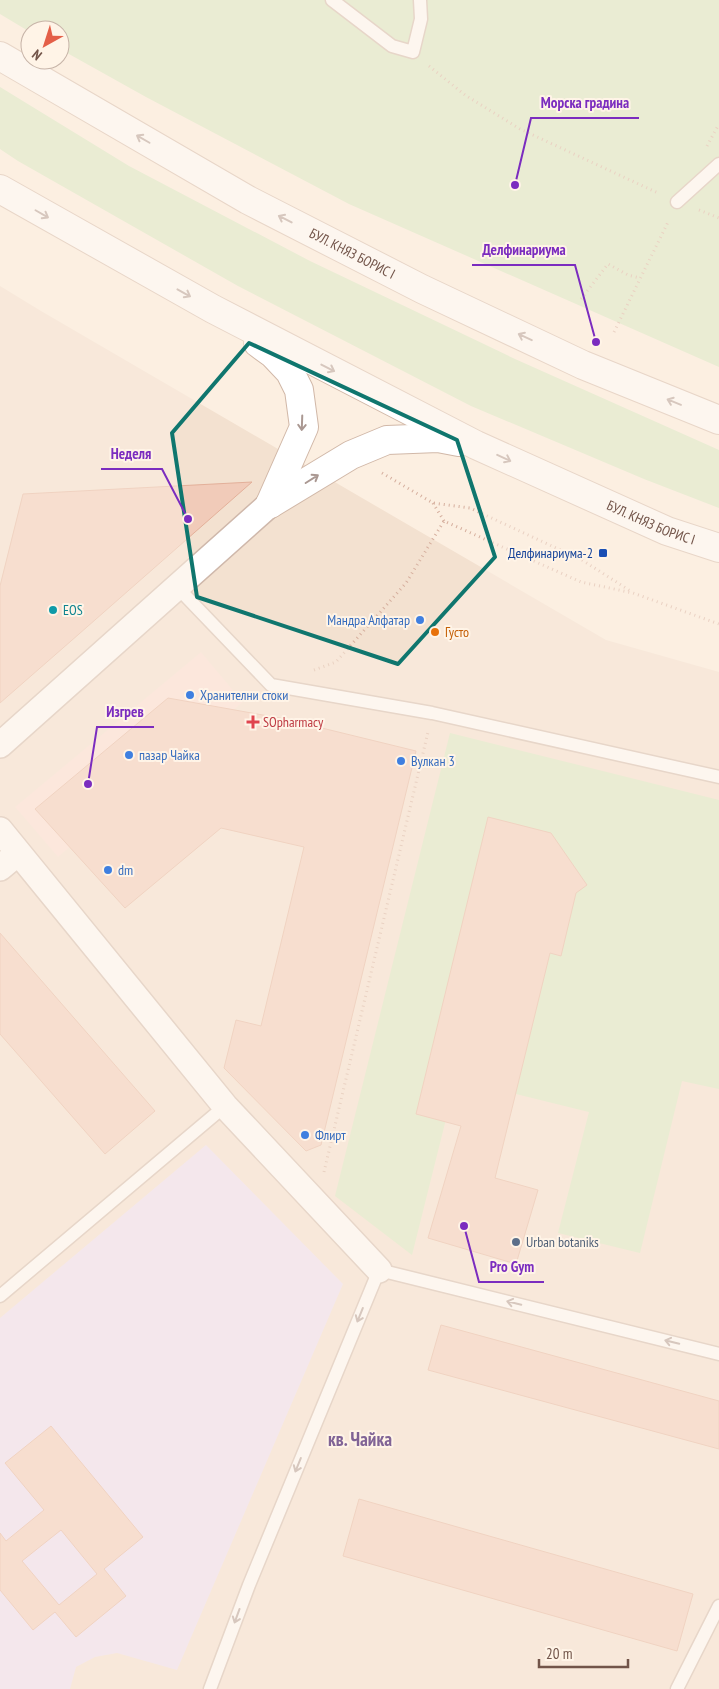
<svg xmlns="http://www.w3.org/2000/svg" width="719" height="1689" font-family="'PT Sans Narrow',sans-serif">
  <style>
    .residential { fill: #f3e1d0 }
    .commercial { fill: #fcded5 }
    .education { fill: #ecdef8 }
    .green { fill: #d4e9c0 }
    .building { fill: #f1cbb9; stroke: #e3b09a; fill-rule: evenodd }
    .lines { fill: none; stroke-linecap: round; stroke-linejoin: round }
    .service-casing { stroke: #cfb8ab; stroke-width: 15 }
    .minor-casing { stroke: #cfb8ab; stroke-width: 28 }
    .secondary-casing { stroke: #d1b8a8; stroke-width: 30 }
    .path { stroke: #d5ae9d; stroke-width: 3; stroke-dasharray: 1 4; stroke-linecap: butt }
    .service { stroke: #fff; stroke-width: 12 }
    .minor { stroke: #fff; stroke-width: 25 }
    .secondary { stroke: #fff; stroke-width: 28 }
    .oneway { stroke: #aa9892 }
    .marked { fill: none; stroke: #0f766e; stroke-width: 4; stroke-linejoin: round }
    .transit-dot { fill: #1a4fb4; stroke: #fff4e7; stroke-width: 2 }
    .culture-dot { fill: #0f9aa8; stroke: #fff4e7; stroke-width: 2 }
    .shop-dot { fill: #3f7fe0; stroke: #fff4e7; stroke-width: 2 }
    .food-dot { fill: #e8710a; stroke: #fff4e7; stroke-width: 2 }
    .health-dot { fill: #e0444e; stroke: #fff4e7; stroke-width: 2 }
    .service-dot { fill: #5c6f8a; stroke: #fff4e7; stroke-width: 2 }
    .labels { text-anchor: middle; dominant-baseline: central; stroke-width: 4; stroke-linejoin: round; paint-order: stroke }
    .street-label { font-size: 14px; fill: #725449; stroke: #fff4e7 }
    .transit-label { font-size: 14px; fill: #164399; stroke: #fff4e7; text-anchor: end }
    .culture-label { font-size: 14px; fill: #0d838f; stroke: #fff4e7; text-anchor: start }
    .shop-label { font-size: 14px; fill: #366cbe; stroke: #fff4e7; text-anchor: start }
    .food-label { font-size: 14px; fill: #c56008; stroke: #fff4e7; text-anchor: start }
    .health-label { font-size: 14px; fill: #be3a42; stroke: #fff4e7; text-anchor: start }
    .service-label { font-size: 14px; fill: #4e5e75; stroke: #fff4e7; text-anchor: start }
    .district-label { font-size: 19px; font-weight: bold; fill: #816496; stroke: #fff4e7 }
    .leader { fill: none; stroke: #7b2cbf; stroke-width: 2 }
    .callout-dot { fill: #7b2cbf; stroke: #fff4e7; stroke-width: 2 }
    .callout-label { font-size: 15px; text-anchor: middle; font-weight: bold; fill: #7b2cbf; stroke: #fff4e7; stroke-width: 4; stroke-linejoin: round; paint-order: stroke }
  </style>
  <rect width="100%" height="100%" fill="#fcefe1"/>
  <!-- residential -->
  <path class="residential" d="M0 286 41 311 606 640 719 672V1689H0Z"/>
  <!-- commercial -->
  <path class="commercial" d="M201 652 243 702 58 857 15 807Z"/>
  <!-- education -->
  <path class="education" d="M206 1145 343 1284 177 1670 117 1653 95 1657 76 1667 70 1689H0V1318Z"/>
  <!-- green -->
  <g class="green">
    <path d="M0 0H719V367L349 204 146 97 60 49V30H30V32L0 14Z"/>
    <path d="M0 87 129 166 310 261 515 359 719 450V508L644 479 471 406 238 286 18 161 0 149Z"/>
    <path d="M450 733 719 800V1089L682 1081 640 1253 558 1233 589 1112 456 1079 412 1255 335 1196Z"/>
  </g>
  <!-- building -->
  <g class="building">
    <path d="M252 482 79 634 0 703V586L23 494Z"/>
    <path d="M168 698 285 719 416 751 321 1145 306 1151 224 1068 236 1020 261 1026 304 847 221 828 125 908 35 809Z"/>
    <path d="M488 817 551 833 587 885 576 893 561 956 550 953 495 1178 538 1190 516 1264 428 1238 461 1126 416 1114Z"/>
    <path d="M0 933 155 1111 105 1154 0 1034Z"/>
    <path d="M441 1325 719 1401V1449L428 1370Z"/>
    <path d="M51 1426 143 1537 104 1569 126 1596 76 1637 55 1612 33 1630 0 1590V1533L6 1541 44 1510 5 1463ZM61 1530 97 1574 59 1605 22 1561Z"/>
    <path d="M359 1499 693 1594 677 1651 343 1556Z"/>
  </g>
  <g class="lines">
    <!-- service casing -->
    <g class="service-casing">
      <g id="service">
        <path d="M332 0 392 46 413 52 421 19 420 0"/>
        <path d="M677 202 719 164"/>
        <path d="M178 588 271 685 432 713 719 777"/>
        <path d="M0 1296 225 1106"/>
        <path d="M210 1689 249 1585 379 1270 719 1354"/>
        <path d="M677 1689 719 1606"/>
      </g>
    </g>
    <!-- minor casing -->
    <g class="minor-casing">
      <g id="minor">
        <path d="M0 745 270 504"/>
        <path d="M0 830 225 1106 379 1270"/>
        <path d="M0 868 18 853"/>
      </g>
    </g>
    <!-- secondary casing -->
    <g class="secondary-casing">
      <g id="secondary">
        <path id="s1" d="M0 56 248 200 422 289 583 365 719 420"/>
        <path id="s2" d="M0 189 213 309 476 445 667 531 719 548"/>
        <path d="M258 343 273 354 290 372 299 390 304 427 270 504"/>
        <path d="M270 504 351 455 387 440 438 438 459 442"/>
      </g>
    </g>
    <!-- path -->
    <g class="path">
      <path d="M429 66 465 95 520 129 658 193"/>
      <path d="M707 146 719 124"/>
      <path d="M699 210 719 218"/>
      <path d="M581 299 608 264 628 275 640 278"/>
      <path d="M614 332 669 220"/>
      <path d="M382 473 433 503 470 508 582 560 632 592"/>
      <path d="M433 503 444 521"/>
      <path d="M314 670 336 662 406 583 444 521 581 582 633 593 719 624"/>
      <path d="M324 1172 428 732"/>
    </g>
    <!-- service -->
    <use href="#service" class="service"/>
    <!-- minor -->
    <use href="#minor" class="minor"/>
    <!-- secondary -->
    <use href="#secondary" class="secondary"/>
  </g>
  <!-- one-way arrows -->
  <defs><path id="oneway-shaft" d="M-6 0H5M1.5-3L5.5 0L1.5 3" fill="none" stroke-width="1.6" stroke-linecap="round" stroke-linejoin="round" transform="scale(1.25)"/></defs>
  <g class="oneway">
    <use href="#oneway-shaft" transform="translate(143 139) rotate(-150)"/>
    <use href="#oneway-shaft" transform="translate(42 214) rotate(30)"/>
    <use href="#oneway-shaft" transform="translate(285 219) rotate(-153)"/>
    <use href="#oneway-shaft" transform="translate(184 293) rotate(29)"/>
    <use href="#oneway-shaft" transform="translate(525 337) rotate(-155)"/>
    <use href="#oneway-shaft" transform="translate(328 368) rotate(27)"/>
    <use href="#oneway-shaft" transform="translate(674 402) rotate(-158)"/>
    <use href="#oneway-shaft" transform="translate(302 423) rotate(92)"/>
    <use href="#oneway-shaft" transform="translate(504 458) rotate(25)"/>
    <use href="#oneway-shaft" transform="translate(312 479) rotate(-32)"/>
    <use href="#oneway-shaft" transform="translate(514 1303) rotate(-166)"/>
    <use href="#oneway-shaft" transform="translate(360 1315) rotate(112)"/>
    <use href="#oneway-shaft" transform="translate(672 1342) rotate(-166)"/>
    <use href="#oneway-shaft" transform="translate(298 1465) rotate(112)"/>
    <use href="#oneway-shaft" transform="translate(237 1616) rotate(110)"/>
  </g>
  <!-- marked area -->
  <path d="M0 0H719V1689H0ZM249 343 457 440 495 557 398 664 197 597 172 433Z" fill="#fcefe1" fill-opacity=".55" fill-rule="evenodd"/>
  <path class="marked" d="M249 343 457 440 495 557 398 664 197 597 172 433Z"/>
  <!-- markers -->
  <rect class="transit-dot" x="598" y="548" width="10" height="10" rx="2.5"/>
  <circle class="culture-dot" cx="53" cy="610" r="5"/>
  <g class="shop-dot">
    <circle cx="420" cy="620" r="5"/>
    <circle cx="190" cy="695" r="5"/>
    <circle cx="129" cy="755" r="5"/>
    <circle cx="401" cy="761" r="5"/>
    <circle cx="108" cy="870" r="5"/>
    <circle cx="305" cy="1135" r="5"/>
  </g>
  <circle class="food-dot" cx="435" cy="632" r="5"/>
  <path class="health-dot" d="M250.5 714.5h5v5h5v5h-5v5h-5v-5h-5v-5h5z"/>
  <circle class="service-dot" cx="516" cy="1242" r="5"/>
  <g class="labels">
    <!-- street labels -->
    <g class="street-label">
      <text stroke="none"><textPath href="#s1" startOffset="404">БУЛ. КНЯЗ БОРИС I</textPath></text>
      <text stroke="none"><textPath href="#s2" startOffset="732">БУЛ. КНЯЗ БОРИС I</textPath></text>
    </g>
    <!-- transit labels -->
    <g class="transit-label">
      <text x="593" y="553">Делфинариума-2</text>
    </g>
    <!-- culture labels -->
    <g class="culture-label">
      <text x="63" y="610">EOS</text>
    </g>
    <!-- shop labels -->
    <g class="shop-label">
      <text x="410" y="620" text-anchor="end">Мандра Алфатар</text>
      <text x="200" y="695">Хранителни стоки</text>
      <text x="139" y="755">пазар Чайка</text>
      <text x="411" y="761">Вулкан 3</text>
      <text x="118" y="870">dm</text>
      <text x="315" y="1135">Флирт</text>
    </g>
    <!-- food labels -->
    <g class="food-label">
      <text x="445" y="632">Густо</text>
    </g>
    <!-- health labels -->
    <g class="health-label">
      <text x="263" y="722">SOpharmacy</text>
    </g>
    <!-- service labels -->
    <g class="service-label">
      <text x="526" y="1242">Urban botaniks</text>
    </g>
    <!-- district labels -->
    <g class="district-label">
      <text x="360" y="1439">кв. Чайка</text>
    </g>
  </g>
  <!-- callouts -->
  <path class="leader" d="M515 185L531 118H639M596 342L575 265H472M188 519L162 469H101M88 784L97 727H154M464 1226L479 1282H544"/>
  <g class="callout-dot">
    <circle cx="515" cy="185" r="5"/>
    <circle cx="596" cy="342" r="5"/>
    <circle cx="188" cy="519" r="5"/>
    <circle cx="88" cy="784" r="5"/>
    <circle cx="464" cy="1226" r="5"/>
  </g>
  <g class="callout-label">
    <text x="585" y="108">Морска градина</text>
    <text x="524" y="255">Делфинариума</text>
    <text x="131" y="459">Неделя</text>
    <text x="125" y="717">Изгрев</text>
    <text x="512" y="1272">Pro Gym</text>
  </g>
  <!-- north arrow -->
  <g transform="translate(45 45) rotate(219)"><circle r="24" fill="#fff4e7" stroke="#c7b4a8"/>
  <path d="M0-4L9 19L0 12L-9 19Z" fill="#e45f48"/>
  <text y="-8" font-size="14" font-weight="bold" text-anchor="middle" fill="#725449">N</text>
  </g>
  <!-- scale -->
  <path d="M539 1659v8h89v-8" fill="none" stroke="#725449" stroke-width="2.5"/>
  <text x="546" y="1659" font-size="15" fill="#725449" stroke="#fff4e7" stroke-width="4" paint-order="stroke">20 m</text>
</svg>
